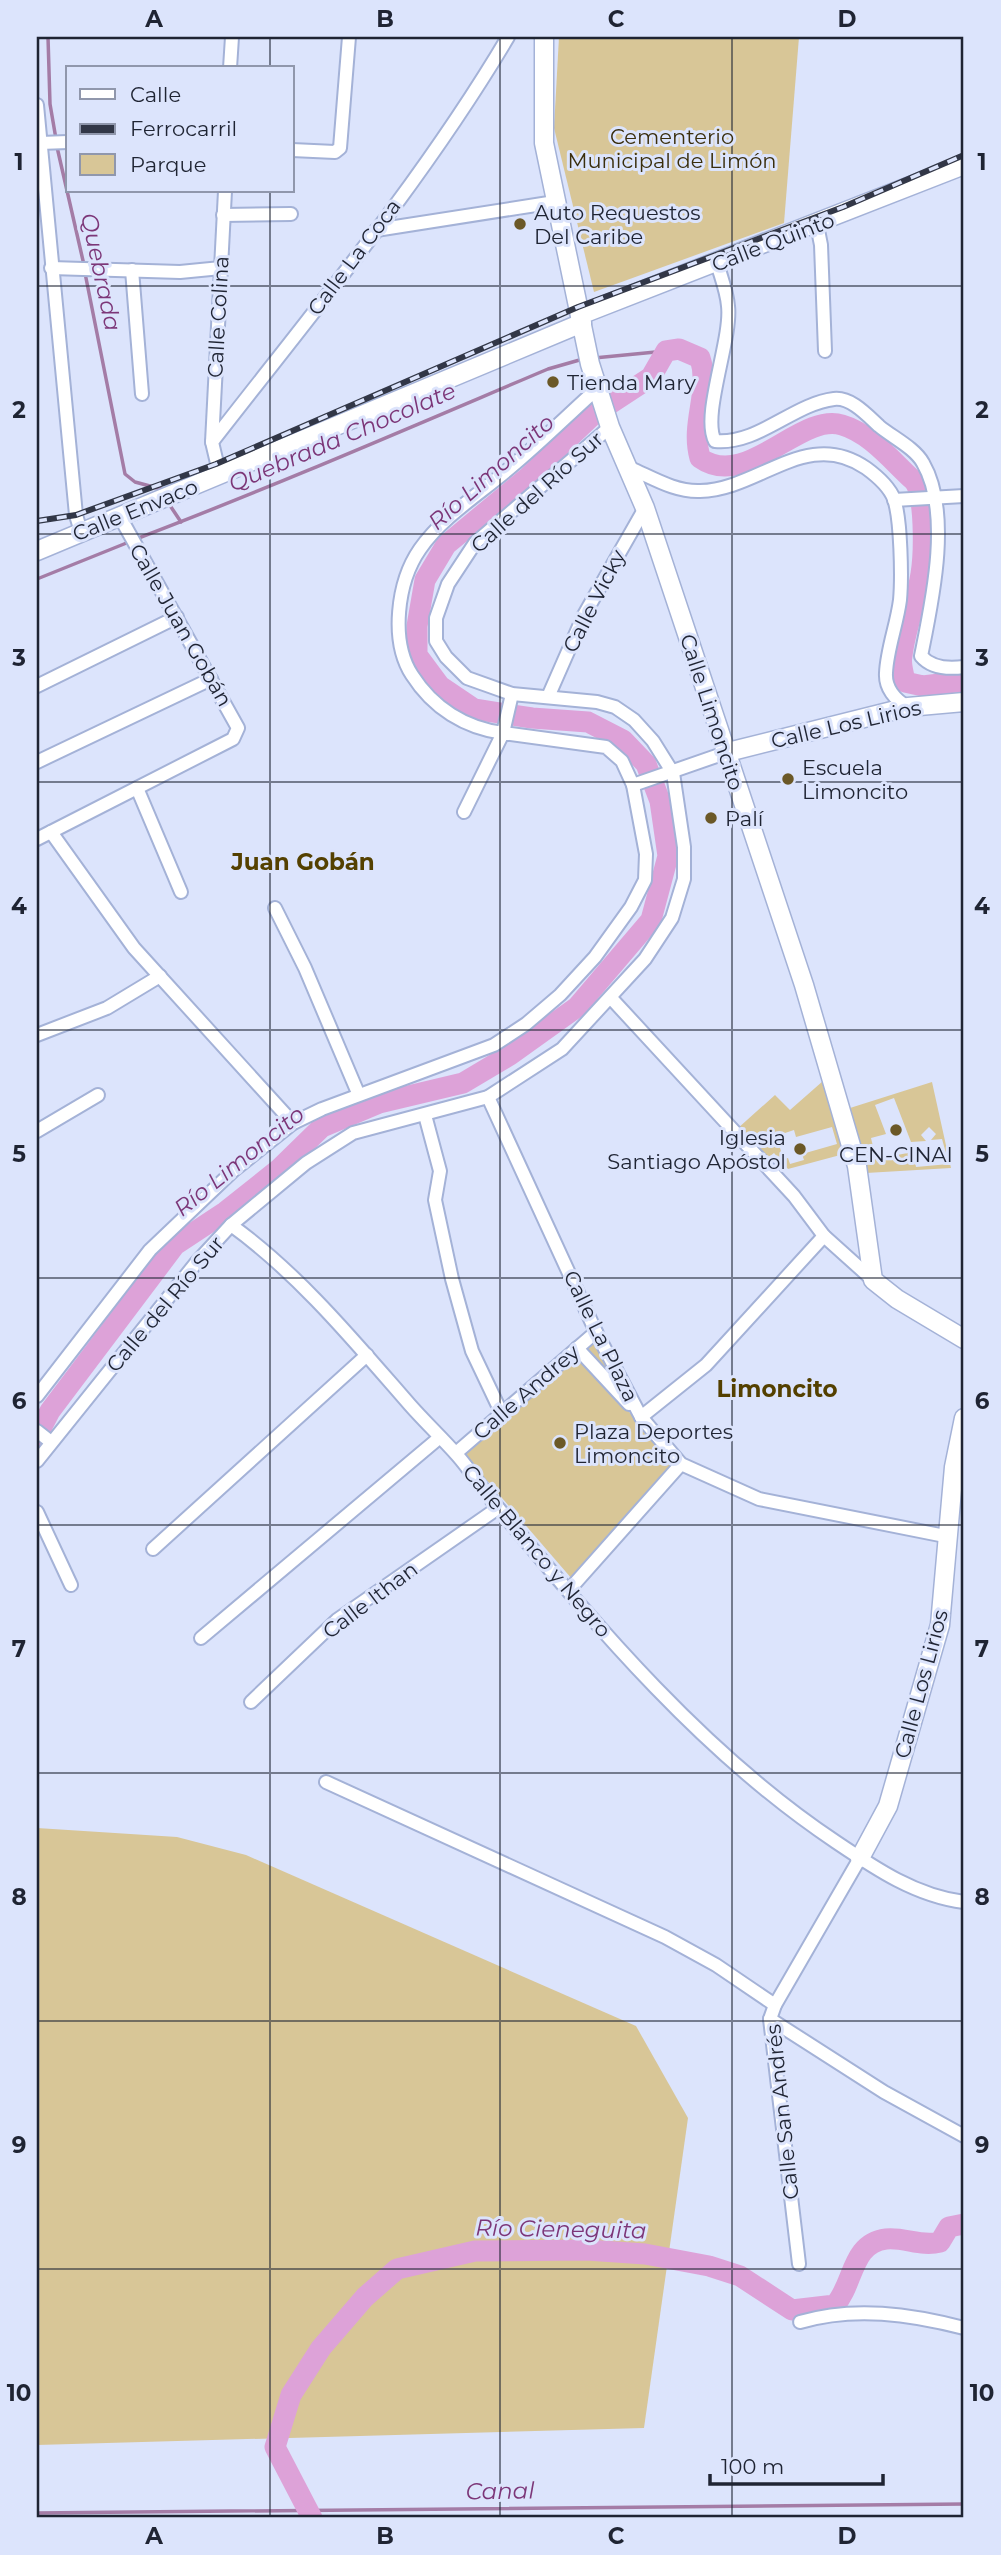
<svg xmlns="http://www.w3.org/2000/svg" width="1001" height="2555" font-family="Montserrat,sans-serif">
  <style>
    .green { fill: #d8c697; fill-rule: evenodd }
    .lines { fill: none; stroke-linecap: round; stroke-linejoin: round }
    .stream { stroke: #a47ca6; stroke-width: 3.5 }
    .river { stroke: #dda2d8; stroke-width: 21 }
    .street-casing { stroke: #a4b2d7; stroke-width: 16 }
    .secondary-casing { stroke: #a4b2d7; stroke-width: 21 }
    .street { stroke: #fff; stroke-width: 12 }
    .secondary { stroke: #fff; stroke-width: 18 }
    .rail-casing { stroke: #323747; stroke-width: 6 }
    .rail { stroke: #dce4fc; stroke-width: 3.5; stroke-dasharray: 10; stroke-linecap: butt }
    .grid { fill: none; stroke: #1f2433; stroke-width: 2; stroke-opacity: 0.55 }
    .poi-dot { fill: #6b5827; stroke: #dce4fc; stroke-width: 2.5 }
    .labels { text-anchor: middle; dominant-baseline: central; stroke-width: 6; stroke-linejoin: round; paint-order: stroke }
    .park-label { font-size: 21px; fill: #3a2e0c; stroke: #dce4fc }
    .poi-label { font-size: 21px; fill: #1f2433; stroke: #dce4fc; text-anchor: start }
    .street-label { font-size: 21px; fill: #1f2433; stroke: #dce4fc }
    .water-label { font-size: 23px; font-style: italic; fill: #7c3678; stroke: #dce4fc }
    .neighbourhood-label { font-size: 23px; font-weight: bold; fill: #544000; stroke: #dce4fc }
    .neatline { fill: none; stroke: #1f2433; stroke-width: 2.5 }
    .grid-label { font-size: 23px; text-anchor: middle; font-weight: bold; fill: #1f2433 }
  </style>
  <rect width="100%" height="100%" fill="#dce4fc"/>
  <!-- green -->
  <g class="green">
    <path d="M559 37H799L784 223 594 292 554 128Z"/>
    <path d="M823 1081 844 1154 788 1169 774 1153 765 1160 737 1129 775 1095 790 1110ZM832 1127 837 1144 802 1154 804 1160 790 1164 788 1158 783 1159 779 1144 784 1142 782 1134 794 1130 796 1137Z"/>
    <path d="M932 1082 951 1168 866 1173 850 1108ZM894 1098 911 1142 926 1141 921 1135 929 1127 936 1134 931 1140 942 1139 949 1164 916 1167 913 1152 876 1159 871 1138 886 1134 875 1105Z"/>
    <path d="M595 1338 630 1399 582 1349Z"/>
    <path d="M576 1354 675 1462 572 1579 465 1455Z"/>
    <path d="M37 1828 177 1837 246 1855 636 2026 688 2118 644 2428 37 2445Z"/>
  </g>
  <g class="lines">
    <!-- stream -->
    <g class="stream">
      <path d="M48 37 50 104 56 139"/>
      <path d="M57 147 84 265"/>
      <path d="M85 273 125 474 135 482 161 489"/>
      <path d="M594 358 666 351"/>
      <path d="M169 504 181 522"/>
      <path d="M136 539C275 486 411 427 548 369L583 359"/>
      <path d="M37 579 129 542"/>
      <path d="M37 2513 964 2504"/>
    </g>
    <!-- river -->
    <g class="river">
      <path d="M37 1436 50 1411 175 1245 225 1212 279 1169 322 1127 379 1103 463 1083 510 1055 577 1007 651 920 668 856 660 801 646 764 623 740 588 722 532 718 474 709 440 686 417 655V626L425 580 446 545 528 477 593 415 651 377 666 351 679 349 700 358C711 392 690 423 700 458 746 491 800 412 842 425 870 433 892 461 913 480 926 492 924 555 921 574 917 601 905 628 902 656 900 665 904 674 905 682L923 686 964 681"/>
      <path d="M312 2518 275 2447 291 2395 321 2348 365 2297 397 2269 475 2251 587 2250 645 2254 709 2266 740 2276 792 2310 835 2305C854 2284 851 2243 886 2239 905 2237 921 2247 940 2242L949 2227 964 2224"/>
    </g>
    <!-- street casing -->
    <g class="street-casing">
      <g id="street">
        <path d="M230 68 232 37"/>
        <path d="M37 105 76 515 81 532"/>
        <path d="M40 143 68 142"/>
        <path d="M292 150 335 152 340 148 349 37"/>
        <path d="M223 215 291 214"/>
        <path d="M817 225 821 245 825 351"/>
        <path d="M376 230 555 202"/>
        <path d="M717 263C721 277 727 292 728 306 732 339 701 416 715 441 758 445 793 404 834 399 851 397 867 415 879 426 892 437 915 448 923 463 952 513 932 602 921 656 932 669 949 669 964 667"/>
        <path d="M51 268 180 272 221 268"/>
        <path d="M132 270 142 394"/>
        <path d="M212 442 225 191"/>
        <path d="M630 468C653 478 675 492 700 491 759 490 807 427 866 468 877 476 889 486 894 499 901 519 902 578 900 600 897 624 887 649 886 673 885 688 895 700 908 707"/>
        <path d="M220 476 212 442C313 312 424 179 508 37"/>
        <path d="M894 500 964 496"/>
        <path d="M37 686 177 617"/>
        <path d="M512 694 503 733C465 728 433 708 412 675 390 641 397 582 420 549 443 516 481 493 511 467 541 442 569 414 598 388"/>
        <path d="M548 697 584 615 645 508"/>
        <path d="M37 762 211 679"/>
        <path d="M633 785 728 752"/>
        <path d="M137 788 181 892"/>
        <path d="M51 832 134 948 293 1123"/>
        <path d="M37 839 233 739 238 728 120 517"/>
        <path d="M275 908 305 968 358 1093"/>
        <path d="M611 998 794 1196 824 1236 873 1280"/>
        <path d="M37 1035 107 1008 160 976"/>
        <path d="M488 1097 596 1332 641 1417 681 1464 759 1499 950 1537"/>
        <path d="M425 1115 440 1171 435 1200 452 1279 472 1351 501 1412"/>
        <path d="M37 1131 98 1095"/>
        <path d="M231 1225C299 1274 355 1342 410 1405 425 1422 442 1438 457 1455 472 1472 484 1492 499 1509 600 1630 704 1754 836 1842 876 1869 916 1896 964 1902"/>
        <path d="M577 1348 629 1404"/>
        <path d="M37 1396 150 1250 234 1170 293 1123 322 1109 494 1045 526 1024 560 995 595 957 631 907 645 880 646 854 633 785 622 761 606 747 503 733 464 812"/>
        <path d="M641 1417 706 1365 824 1236"/>
        <path d="M37 1431 51 1442"/>
        <path d="M456 1453 596 1332"/>
        <path d="M37 1461 196 1263 231 1225 306 1163 353 1133 488 1097 562 1049 645 959 672 918 684 879V847L673 773 653 741 634 720 615 707 597 702 512 694 467 678 446 657 436 641V618L448 584 475 543 610 427"/>
        <path d="M37 1512 71 1585"/>
        <path d="M153 1549 367 1355"/>
        <path d="M569 1590 681 1464"/>
        <path d="M201 1638 439 1438"/>
        <path d="M251 1702 337 1620 498 1508"/>
        <path d="M326 1782 665 1937 716 1965 775 2005"/>
        <path d="M770 2019 884 2092 964 2136"/>
        <path d="M799 2264 770 2019 775 2005 860 1858"/>
        <path d="M800 2322C854 2306 910 2314 964 2328"/>
      </g>
    </g>
    <!-- secondary casing -->
    <g class="secondary-casing">
      <g id="secondary">
        <path d="M544 37V143L590 364 610 427 645 508 804 985 857 1166 873 1280 897 1299 964 1339"/>
        <path d="M580 315 964 165"/>
        <path d="M37 551 582 323"/>
        <path d="M728 752 908 707 964 702"/>
        <path d="M860 1858 888 1806 940 1625 954 1467 964 1418"/>
      </g>
    </g>
    <!-- street -->
    <use href="#street" class="street"/>
    <!-- secondary -->
    <use href="#secondary" class="secondary"/>
    <!-- rail casing -->
    <g class="rail-casing">
      <path id="rail" d="M37 521 76 515 216 464 578 307 843 207 964 155"/>
    </g>
    <!-- rail -->
    <use href="#rail" class="rail"/>
  </g>
  <!-- grid -->
  <path class="grid" d="M270 37V68M500 37V2518M732 37V2518M270 191V2518M37 286H964M37 534H964M37 782H964M37 1030H964M37 1278H964M37 1525H964M37 1773H964M37 2021H964M37 2269H964"/>
  <!-- markers -->
  <g class="poi-dot">
    <circle cx="520" cy="224" r="7"/>
    <circle cx="553" cy="382" r="7"/>
    <circle cx="788" cy="779" r="7"/>
    <circle cx="711" cy="818" r="7"/>
    <circle cx="896" cy="1130" r="7"/>
    <circle cx="800" cy="1149" r="7"/>
    <circle cx="560" cy="1443" r="7"/>
  </g>
  <g class="labels">
    <!-- park labels -->
    <g class="park-label">
      <text x="672" y="136">Cementerio<tspan x="672" dy="24">Municipal de Limón</tspan></text>
    </g>
    <!-- poi labels -->
    <g class="poi-label">
      <text x="534" y="212">Auto Requestos<tspan x="534" dy="24">Del Caribe</tspan></text>
      <text x="567" y="382">Tienda Mary</text>
      <text x="802" y="767">Escuela<tspan x="802" dy="24">Limoncito</tspan></text>
      <text x="725" y="818">Palí</text>
      <text x="786" y="1137" text-anchor="end">Iglesia<tspan x="786" dy="24">Santiago Apóstol</tspan></text>
      <text x="896" y="1154" text-anchor="middle">CEN-CINAI</text>
      <text x="574" y="1431">Plaza Deportes<tspan x="574" dy="24">Limoncito</tspan></text>
    </g>
    <!-- street labels -->
    <g class="street-label">
      <text transform="translate(773 242) rotate(-21)">Calle Quinto</text>
      <text transform="translate(354 257) rotate(-53)">Calle La Coca</text>
      <text transform="translate(218 317) rotate(-87)">Calle Colina</text>
      <text transform="translate(537 492) rotate(-42)">Calle del Río Sur</text>
      <text transform="translate(135 510) rotate(-22)">Calle Envaco</text>
      <text transform="translate(594 601) rotate(-63)">Calle Vicky</text>
      <text transform="translate(181 625) rotate(60)">Calle Juan Gobán</text>
      <text transform="translate(712 712) rotate(72)">Calle Limoncito</text>
      <text transform="translate(846 724) rotate(-13)">Calle Los Lirios</text>
      <text transform="translate(165 1304) rotate(-50)">Calle del Río Sur</text>
      <text transform="translate(601 1336) rotate(64)">Calle La Plaza</text>
      <text transform="translate(526 1392) rotate(-41)">Calle Andrey</text>
      <text transform="translate(537 1551) rotate(50)">Calle Blanco y Negro</text>
      <text transform="translate(370 1600) rotate(-37)">Calle Ithan</text>
      <text transform="translate(921 1684) rotate(-75)">Calle Los Lirios</text>
      <text transform="translate(782 2112) rotate(-96)">Calle San Andrés</text>
    </g>
    <!-- water labels -->
    <g class="water-label">
      <text transform="translate(101 272) rotate(78)">Quebrada</text>
      <text transform="translate(342 437) rotate(-23)">Quebrada Chocolate</text>
      <text transform="translate(491 472) rotate(-42)">Río Limoncito</text>
      <text transform="translate(239 1161) rotate(-39)">Río Limoncito</text>
      <text transform="translate(561 2229) rotate(1)">Río Cieneguita</text>
      <text transform="translate(500 2491) rotate(-1)">Canal</text>
    </g>
    <!-- neighbourhood labels -->
    <g class="neighbourhood-label">
      <text x="303" y="862">Juan Gobán</text>
      <text x="777" y="1389">Limoncito</text>
    </g>
  </g>
  <!-- border -->
  <rect width="1001" height="2555" fill="none" stroke="#dce4fc" stroke-width="77"/>
  <!-- legend -->
  <rect x="66" y="66" width="228" height="126" fill="#dce4fc" stroke="#9097ac" stroke-width="2"/>
  <rect x="80" y="89" width="35" height="10" fill="#ffffff" stroke="#9097ac" stroke-width="2"/>
  <text x="130" y="102" font-size="21" fill="#1f2433">Calle</text>
  <rect x="80" y="124" width="35" height="10" fill="#323747" stroke="#9097ac" stroke-width="2"/>
  <text x="130" y="136" font-size="21" fill="#1f2433">Ferrocarril</text>
  <rect x="80" y="154" width="35" height="21" fill="#d8c697" stroke="#9097ac" stroke-width="2"/>
  <text x="130" y="172" font-size="21" fill="#1f2433">Parque</text>
  <!-- scale -->
  <path d="M710 2474v10h173v-10" fill="none" stroke="#1f2433" stroke-width="3.5"/>
  <text x="721" y="2474" font-size="21" fill="#1f2433" stroke="#dce4fc" stroke-width="5" paint-order="stroke">100 m</text>
  <rect x="38" y="38" width="924" height="2478" class="neatline"/>
  <g class="grid-label">
    <text x="154" y="27">A</text>
    <text x="385" y="27">B</text>
    <text x="616" y="27">C</text>
    <text x="847" y="27">D</text>
    <text x="19" y="170">1</text>
    <text x="982" y="170">1</text>
    <text x="19" y="418">2</text>
    <text x="982" y="418">2</text>
    <text x="19" y="666">3</text>
    <text x="982" y="666">3</text>
    <text x="19" y="914">4</text>
    <text x="982" y="914">4</text>
    <text x="19" y="1162">5</text>
    <text x="982" y="1162">5</text>
    <text x="19" y="1409">6</text>
    <text x="982" y="1409">6</text>
    <text x="19" y="1657">7</text>
    <text x="982" y="1657">7</text>
    <text x="19" y="1905">8</text>
    <text x="982" y="1905">8</text>
    <text x="19" y="2153">9</text>
    <text x="982" y="2153">9</text>
    <text x="19" y="2401">10</text>
    <text x="982" y="2401">10</text>
    <text x="154" y="2544">A</text>
    <text x="385" y="2544">B</text>
    <text x="616" y="2544">C</text>
    <text x="847" y="2544">D</text>
  </g>
</svg>
